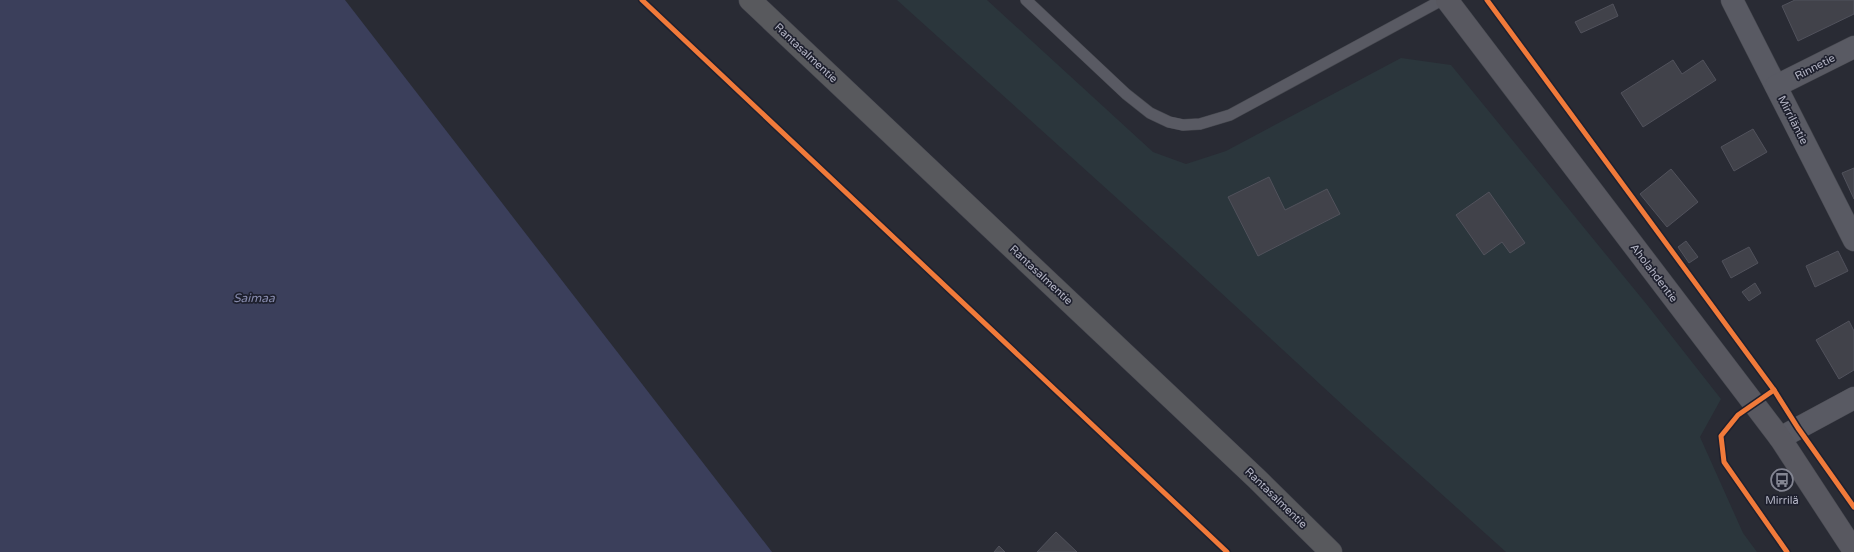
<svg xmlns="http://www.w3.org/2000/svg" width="1854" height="552" font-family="'Varela Round',sans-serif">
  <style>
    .green { fill: #2b363c }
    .water { fill: #3b3f5b }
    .building { fill: #41424a; stroke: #51525c }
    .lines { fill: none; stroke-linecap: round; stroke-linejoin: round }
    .lane-casing { stroke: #45474e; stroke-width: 12 }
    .street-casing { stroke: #45474e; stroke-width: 23 }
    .secondary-casing { stroke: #45474e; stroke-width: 23 }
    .highway-casing { stroke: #464750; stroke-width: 23 }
    .lane { stroke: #595a63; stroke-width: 11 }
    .street { stroke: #595a63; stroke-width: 22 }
    .secondary { stroke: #585860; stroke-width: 22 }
    .highway { stroke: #58595d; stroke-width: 22 }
    .cycleway-casing { stroke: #1e202e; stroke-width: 8 }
    .cycleway { stroke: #f17a3a; stroke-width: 5 }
    .labels { text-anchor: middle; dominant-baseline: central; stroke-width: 3.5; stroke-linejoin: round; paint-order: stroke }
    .street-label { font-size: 11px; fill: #b4b5c5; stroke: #1e202e }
    .poi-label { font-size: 11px; fill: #b4b5c5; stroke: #1e202e }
    .water-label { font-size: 12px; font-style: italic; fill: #878bad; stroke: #1e202e }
  </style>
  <rect width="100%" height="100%" fill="#292b34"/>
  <!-- green -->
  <path class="green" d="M897 0H987L1153 152 1186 164 1226 151 1401 58 1451 65 1648 306 1721 399 1700 437 1743 533 1757 552H1506L1347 409 1181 256Z"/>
  <!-- water -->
  <path class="water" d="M0 0H345L772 552H0Z"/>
  <!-- building -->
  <g class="building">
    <path d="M1795 0H1854V14L1798 41 1782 6Z"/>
    <path d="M1613 4 1618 16 1581 33 1575 22Z"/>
    <path d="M1673 60 1682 74 1703 60 1716 80 1643 127 1621 93Z"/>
    <path d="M1753 129 1767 152 1734 171 1721 147Z"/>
    <path d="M1854 168V199L1842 173Z"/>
    <path d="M1671 169 1698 202 1667 227 1640 194Z"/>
    <path d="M1269 177 1285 210 1327 189 1340 214 1258 256 1228 197Z"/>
    <path d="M1489 192 1525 243 1510 253 1502 242 1484 255 1456 215Z"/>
    <path d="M1686 241 1698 257 1689 263 1678 247Z"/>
    <path d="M1749 247 1758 263 1731 278 1722 261Z"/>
    <path d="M1838 251 1848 271 1815 287 1806 266Z"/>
    <path d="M1755 283 1761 293 1749 301 1742 292Z"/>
    <path d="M1849 321 1854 331V370L1839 379 1816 340Z"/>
    <path d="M1056 532 1077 552H1037Z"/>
    <path d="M999 546 1005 552H994Z"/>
  </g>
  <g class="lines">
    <!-- lane casing -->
    <g class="lane-casing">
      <path id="lane" d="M1026 0 1126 94 1150 113 1169 122 1183 125 1200 124 1230 115 1442 0"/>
    </g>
    <!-- street casing -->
    <g class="street-casing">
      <g id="street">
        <path d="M1732 0 1854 240"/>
        <path d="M1776 86 1854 47"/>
        <path d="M1780 438 1854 398"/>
      </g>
    </g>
    <!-- secondary casing -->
    <g class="secondary-casing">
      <path id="secondary" d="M1447 0 1780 438 1854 551"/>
    </g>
    <!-- highway casing -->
    <g class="highway-casing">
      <path id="highway" d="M750 0 1257 479 1331 552"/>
    </g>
    <!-- lane -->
    <use href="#lane" class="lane"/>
    <!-- street -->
    <use href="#street" class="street"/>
    <!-- secondary -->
    <use href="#secondary" class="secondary"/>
    <!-- highway -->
    <use href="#highway" class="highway"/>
    <!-- cycleway casing -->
    <g class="cycleway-casing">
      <g id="cycleway">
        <path d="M642 0 1227 552"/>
        <path d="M1487 0 1774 390 1798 428 1854 507"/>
        <path d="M1774 390 1738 415 1721 436 1724 462 1787 552"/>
      </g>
    </g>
    <!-- cycleway -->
    <use href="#cycleway" class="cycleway"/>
  </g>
  <!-- icons -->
  <defs>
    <g id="bus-ring" transform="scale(1.15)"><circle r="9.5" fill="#1e202e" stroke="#838592" stroke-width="1.5"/><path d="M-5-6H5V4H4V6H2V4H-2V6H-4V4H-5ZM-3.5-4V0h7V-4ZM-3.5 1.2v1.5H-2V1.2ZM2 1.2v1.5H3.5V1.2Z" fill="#838592"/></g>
  </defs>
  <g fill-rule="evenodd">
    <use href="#bus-ring" x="1782" y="480"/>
  </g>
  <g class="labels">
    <!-- street labels -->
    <g class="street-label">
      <text transform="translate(806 53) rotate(43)">Rantasalmentie</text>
      <text transform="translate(1815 67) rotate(-27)">Rinnetie</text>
      <text transform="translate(1793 120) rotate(63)">Mirriläntie</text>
      <text transform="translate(1654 273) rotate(53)">Aholahdentie</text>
      <text transform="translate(1041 275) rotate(43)">Rantasalmentie</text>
      <text transform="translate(1276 498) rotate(44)">Rantasalmentie</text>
    </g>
    <!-- poi labels -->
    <g class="poi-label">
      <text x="1782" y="500">Mirrilä</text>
    </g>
    <!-- water labels -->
    <g class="water-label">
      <text x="254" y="298">Saimaa</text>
    </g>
  </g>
</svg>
